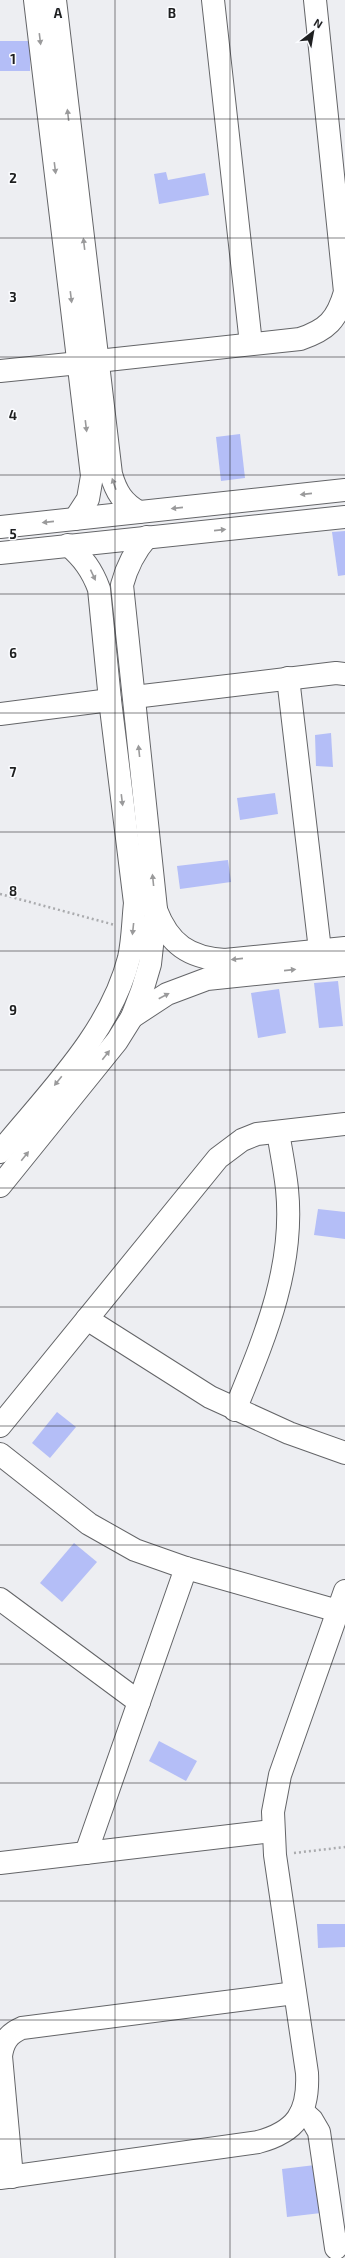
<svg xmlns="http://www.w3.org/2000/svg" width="345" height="2258" font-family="'Exo 2',sans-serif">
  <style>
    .building { fill: #b4bef7 }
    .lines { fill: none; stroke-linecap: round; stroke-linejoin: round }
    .minor-casing { stroke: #646568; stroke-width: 24 }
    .path { stroke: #aaabae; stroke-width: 2.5; stroke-dasharray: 2 3; stroke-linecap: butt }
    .minor { stroke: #fff; stroke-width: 22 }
    .oneway { fill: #9a9a9b }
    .grid { fill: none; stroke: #1e1f20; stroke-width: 1; stroke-opacity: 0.55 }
    .grid-label { font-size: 13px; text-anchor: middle; font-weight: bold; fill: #1e1f20; stroke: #fbfcff; stroke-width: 3; stroke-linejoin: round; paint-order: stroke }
  </style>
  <rect width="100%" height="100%" fill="#edeef2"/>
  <!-- building -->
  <g class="building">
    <rect x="0" y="41" width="30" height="30"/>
    <path d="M166 172 168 180 205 173 209 195 159 204 154 174Z"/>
    <path d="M240 434 245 478 221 481 216 437Z"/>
    <path d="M345 531V575L338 576 332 532Z"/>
    <path d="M331 733 333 767 316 766 315 735Z"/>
    <path d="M275 793 278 814 240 820 237 798Z"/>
    <path d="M228 860 231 882 180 889 177 866Z"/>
    <path d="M338 981 343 1026 319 1028 314 983Z"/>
    <path d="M279 989 286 1033 258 1038 251 993Z"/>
    <path d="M318 1209 345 1212V1239L314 1235Z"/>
    <path d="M57 1412 76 1427 50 1458 32 1443Z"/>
    <path d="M74 1543 97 1562 62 1602 40 1583Z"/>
    <path d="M159 1741 197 1761 186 1781 149 1761Z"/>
    <path d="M317 1924H345V1947L318 1948Z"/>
    <path d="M315 2165 321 2213 287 2217 282 2169Z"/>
  </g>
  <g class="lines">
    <!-- minor casing -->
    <g class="minor-casing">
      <g id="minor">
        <path d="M35 0 92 476 88 499 75 519"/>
        <path d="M55 0 111 474C116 492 123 503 139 512"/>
        <path d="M213 0 251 344"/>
        <path d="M98 361 300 339C327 330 337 320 345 292L315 0"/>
        <path d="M0 371 79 363"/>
        <path d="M0 527 345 490"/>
        <path d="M0 553 345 517"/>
        <path d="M288 678 320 950"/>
        <path d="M134 697 336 673 345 674"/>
        <path d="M0 714 110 700"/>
        <path d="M156 910C169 944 189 958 225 960L345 948"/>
        <path d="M132 1017 167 994 207 979 345 965"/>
        <path d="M0 1152C48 1093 110 1033 129 958 133 940 133 921 135 903L110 700 99 589C92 570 83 558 68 545"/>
        <path d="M0 1186 117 1041 132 1017 142 991 150 964 156 909 122 585C127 566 134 552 147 537"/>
        <path d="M87 1319 210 1397 289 1433 345 1453"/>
        <path d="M235 1410C264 1339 295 1268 287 1189 285 1170 281 1151 278 1132"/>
        <path d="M0 1426 218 1158 242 1140 257 1134 345 1124"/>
        <path d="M0 1454 89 1524 135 1550 186 1568 338 1611"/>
        <path d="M0 1599 139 1702"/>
        <path d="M86 1853 186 1568"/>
        <path d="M0 1863 272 1831"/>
        <path d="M302 2111 312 2120 319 2132 336 2248"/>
        <path d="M12 2177 1 2056C3 2042 8 2034 22 2028L295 1993"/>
        <path d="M0 2178 258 2142C296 2132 309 2113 307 2073L275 1855 273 1812 280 1775 345 1591"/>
      </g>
    </g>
    <!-- path -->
    <g class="path">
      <path d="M0 894 115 925"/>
      <path d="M294 1853 345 1847"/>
    </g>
    <!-- minor -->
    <use href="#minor" class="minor"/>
  </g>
  <!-- one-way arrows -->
  <defs><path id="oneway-solid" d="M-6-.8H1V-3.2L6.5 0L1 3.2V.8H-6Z"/></defs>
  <g class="oneway">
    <use href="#oneway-solid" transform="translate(40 39) rotate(83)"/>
    <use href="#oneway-solid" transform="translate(68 115) rotate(-97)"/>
    <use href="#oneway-solid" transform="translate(55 168) rotate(83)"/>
    <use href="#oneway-solid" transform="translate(84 244) rotate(-97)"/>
    <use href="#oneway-solid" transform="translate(71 297) rotate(83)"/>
    <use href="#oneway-solid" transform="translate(86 426) rotate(83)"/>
    <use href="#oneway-solid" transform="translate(114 484) rotate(-109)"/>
    <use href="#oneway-solid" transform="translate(306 494) rotate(174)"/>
    <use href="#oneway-solid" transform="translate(177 508) rotate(174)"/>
    <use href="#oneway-solid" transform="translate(48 522) rotate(174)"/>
    <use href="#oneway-solid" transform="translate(220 530) rotate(-6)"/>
    <use href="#oneway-solid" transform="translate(93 575) rotate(65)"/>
    <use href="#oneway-solid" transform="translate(139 751) rotate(-96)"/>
    <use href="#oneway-solid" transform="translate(122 800) rotate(83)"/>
    <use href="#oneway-solid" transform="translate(153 880) rotate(-96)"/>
    <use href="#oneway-solid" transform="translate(133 929) rotate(96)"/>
    <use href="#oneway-solid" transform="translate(237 959) rotate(174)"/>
    <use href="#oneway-solid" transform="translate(290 970) rotate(-6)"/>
    <use href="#oneway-solid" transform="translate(164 996) rotate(-28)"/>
    <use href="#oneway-solid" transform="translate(106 1055) rotate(-52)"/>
    <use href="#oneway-solid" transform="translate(58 1081) rotate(129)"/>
    <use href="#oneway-solid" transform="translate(25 1156) rotate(-51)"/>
  </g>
  <!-- grid -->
  <path class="grid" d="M115 0V2258M230 0V2258M0 119H345M0 238H345M0 357H345M0 475H345M0 594H345M0 713H345M0 832H345M0 951H345M0 1070H345M0 1188H345M0 1307H345M0 1426H345M0 1545H345M0 1664H345M0 1783H345M0 1901H345M0 2020H345M0 2139H345"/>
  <g class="grid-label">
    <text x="58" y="18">A</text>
    <text x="172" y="18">B</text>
    <text x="13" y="64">1</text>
    <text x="13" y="183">2</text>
    <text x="13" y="302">3</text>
    <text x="13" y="420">4</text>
    <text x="13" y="539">5</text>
    <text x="13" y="658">6</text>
    <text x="13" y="777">7</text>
    <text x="13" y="896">8</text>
    <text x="13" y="1015">9</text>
  </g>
  <!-- north arrow -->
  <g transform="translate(313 32) rotate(31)" stroke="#fbfcff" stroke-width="3" paint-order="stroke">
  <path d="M0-3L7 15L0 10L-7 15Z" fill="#1e1f20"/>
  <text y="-6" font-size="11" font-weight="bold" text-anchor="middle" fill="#1e1f20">N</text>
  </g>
</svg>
